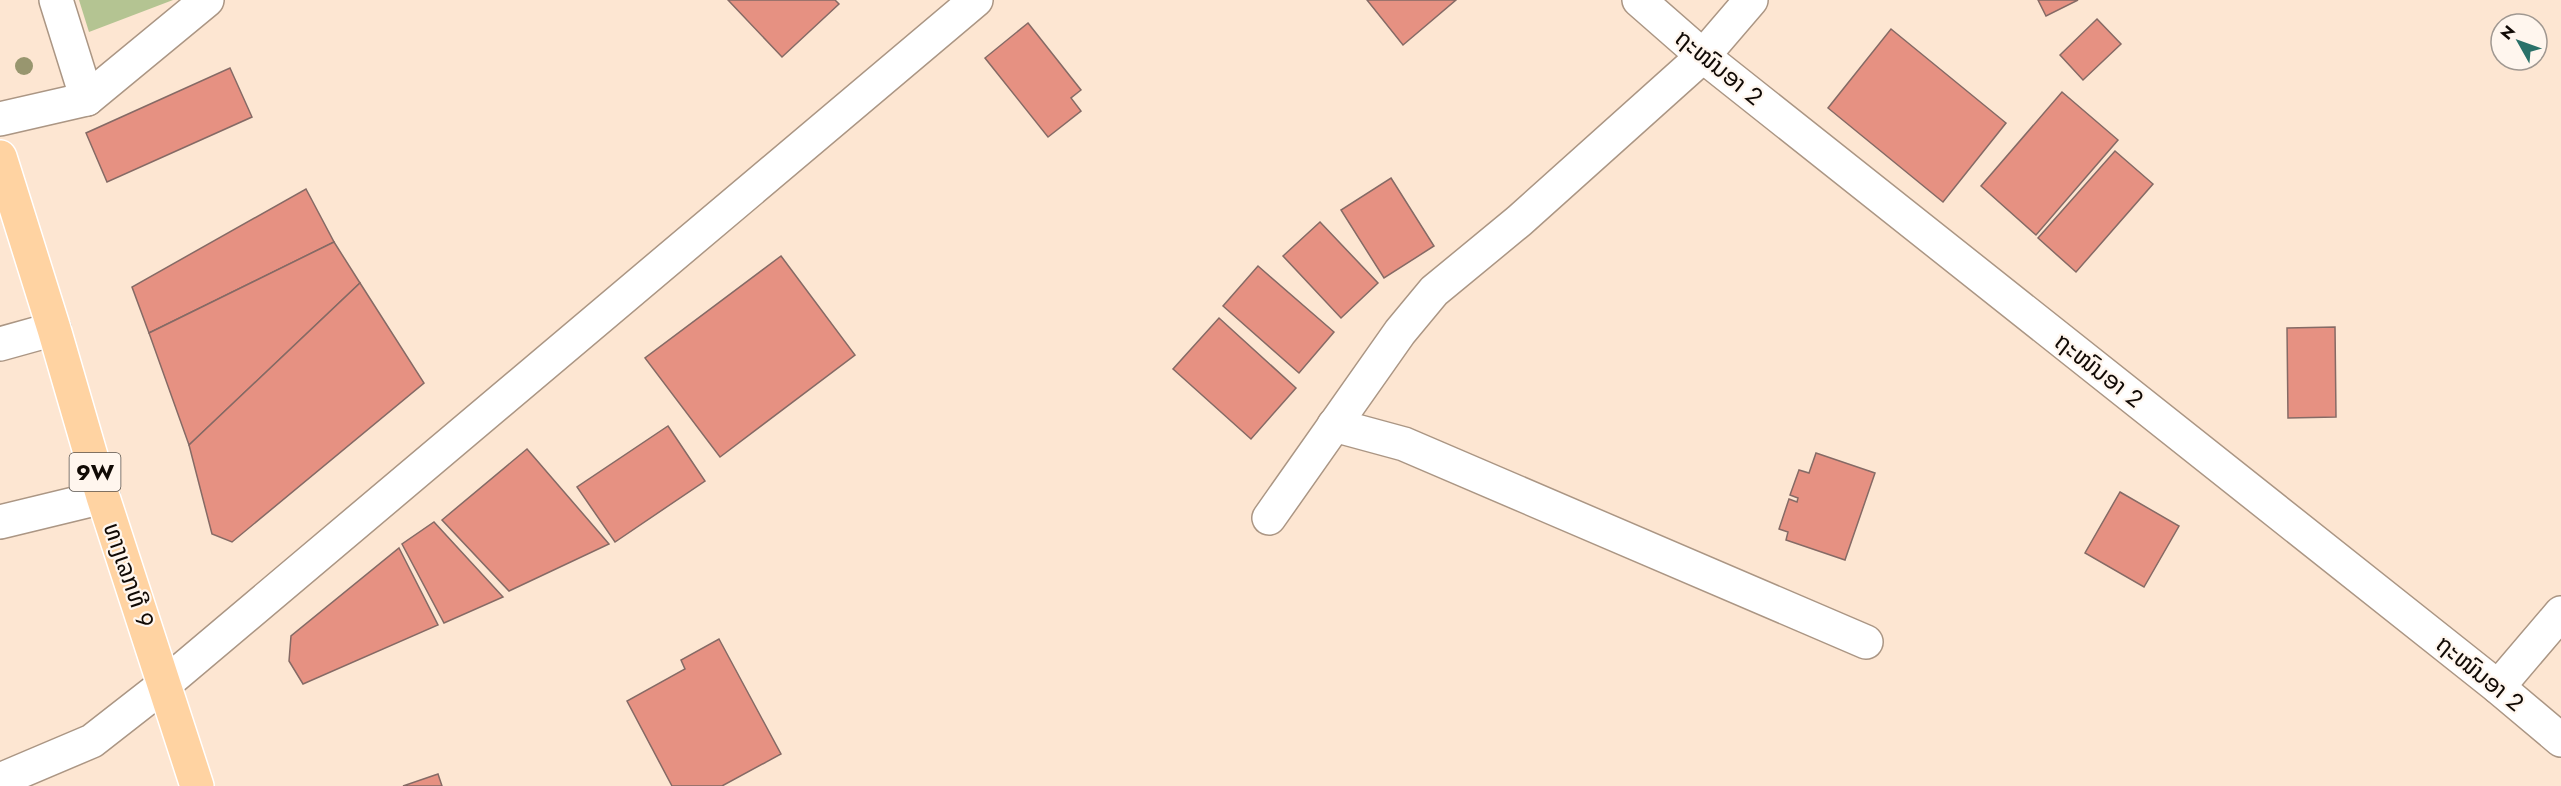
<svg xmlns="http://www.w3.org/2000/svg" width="2561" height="786" font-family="Jost,'Noto Sans Lao',sans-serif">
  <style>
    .green { fill: #b4c492 }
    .building { fill: #e69182; stroke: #856a65; stroke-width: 1.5 }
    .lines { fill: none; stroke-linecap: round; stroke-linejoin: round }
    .minor-casing { stroke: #ab9684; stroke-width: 36 }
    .major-casing { stroke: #fff; stroke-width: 36 }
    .minor { stroke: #fff; stroke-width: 33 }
    .major { stroke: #ffd3a2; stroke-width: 33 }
    .tree { fill: #98966f }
    .labels { text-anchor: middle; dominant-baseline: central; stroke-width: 4.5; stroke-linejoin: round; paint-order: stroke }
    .shield { fill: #fff6ee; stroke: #58514b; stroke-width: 1.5 }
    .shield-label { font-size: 22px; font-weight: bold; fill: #110a05 }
    .street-label { font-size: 24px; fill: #110a05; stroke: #fff6ee }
  </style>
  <rect width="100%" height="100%" fill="#fde6d2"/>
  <!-- green -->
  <path class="green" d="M79 0H173L89 32Z"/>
  <!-- building -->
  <g class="building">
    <path d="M728 0H835L839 4 782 57Z"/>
    <path d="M1367 0H1456L1403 45Z"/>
    <path d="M2038 0H2078L2046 16Z"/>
    <path d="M2097 19 2121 44 2083 80 2060 55Z"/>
    <path d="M1028 23 1081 90 1071 98 1081 111 1048 137 985 58Z"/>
    <path d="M1891 29 2006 123 1943 202 1828 108Z"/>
    <path d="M230 68 252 117 107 182 86 133Z"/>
    <path d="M2062 92 2118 140 2036 235 1981 186Z"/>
    <path d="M2115 151 2153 184 2076 272 2038 238Z"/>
    <path d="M1391 178 1434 246 1384 278 1341 210Z"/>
    <path d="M306 189 334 242 149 333 132 287Z"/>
    <path d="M1320 222 1378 283 1341 318 1283 256Z"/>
    <path d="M334 242 360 283 189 445 149 333Z"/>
    <path d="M781 256 855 355 720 457 645 358Z"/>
    <path d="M1258 266 1334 332 1299 373 1223 306Z"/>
    <path d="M360 283 424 383 232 542 212 534 189 445Z"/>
    <path d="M1219 318 1296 388 1251 439 1173 369Z"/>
    <path d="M2335 327 2336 417 2288 418 2287 328Z"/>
    <path d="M668 426 705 481 615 542 577 487Z"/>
    <path d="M527 449 609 544 509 591 442 520Z"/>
    <path d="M1816 453 1875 473 1845 560 1786 540 1788 532 1779 529 1789 499 1797 502 1798 498 1790 495 1799 470 1809 473Z"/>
    <path d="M2120 492 2179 526 2144 587 2085 553Z"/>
    <path d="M434 522 503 597 444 623 402 544Z"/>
    <path d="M399 548 438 625 303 684 289 661 291 636Z"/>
    <path d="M719 639 781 754 722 786H672L627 701 685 669 681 660Z"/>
    <path d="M438 774 442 786H403Z"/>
  </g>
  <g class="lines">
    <!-- minor casing -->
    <g class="minor-casing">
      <g id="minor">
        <path d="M56 0 87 99"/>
        <path d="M1639 0 1703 56 2498 687 2561 740"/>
        <path d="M0 119 87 99 207 0"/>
        <path d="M0 344 54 329"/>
        <path d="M1334 425 1404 444 1866 642"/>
        <path d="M1269 518 1400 332 1434 291 1519 221 1703 56 1751 0"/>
        <path d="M0 522 103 497"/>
        <path d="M2498 687 2561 613"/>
        <path d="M0 780 92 741 165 684 976 0"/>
      </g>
    </g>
    <!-- major casing -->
    <g class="major-casing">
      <path id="major" d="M0 157 54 329 103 497 197 786"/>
    </g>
    <!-- minor -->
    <use href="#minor" class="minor"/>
    <!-- major -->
    <use href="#major" class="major"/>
  </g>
  <!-- trees -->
  <circle class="tree" cx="24" cy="66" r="9"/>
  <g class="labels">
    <!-- shield labels -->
    <rect class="shield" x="69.5" y="453" width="51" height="38" rx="4.5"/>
    <g class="shield-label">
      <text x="95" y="472">9W</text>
    </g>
    <!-- street labels -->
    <g class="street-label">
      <text transform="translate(1719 67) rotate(39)">ຖະໜົນອາ 2</text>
      <text transform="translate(2099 370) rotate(38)">ຖະໜົນອາ 2</text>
      <text transform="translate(129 575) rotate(71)">ທາງເລກທີ 9</text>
      <text transform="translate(2480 673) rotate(39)">ຖະໜົນອາ 2</text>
    </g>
  </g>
  <!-- north arrow -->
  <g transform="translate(2519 42) rotate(310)"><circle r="28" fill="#fff6ee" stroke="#a09891" stroke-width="1.5"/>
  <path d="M0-4.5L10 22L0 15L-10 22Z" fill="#2a7169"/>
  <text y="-9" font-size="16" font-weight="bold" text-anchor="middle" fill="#110a05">N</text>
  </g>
</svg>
